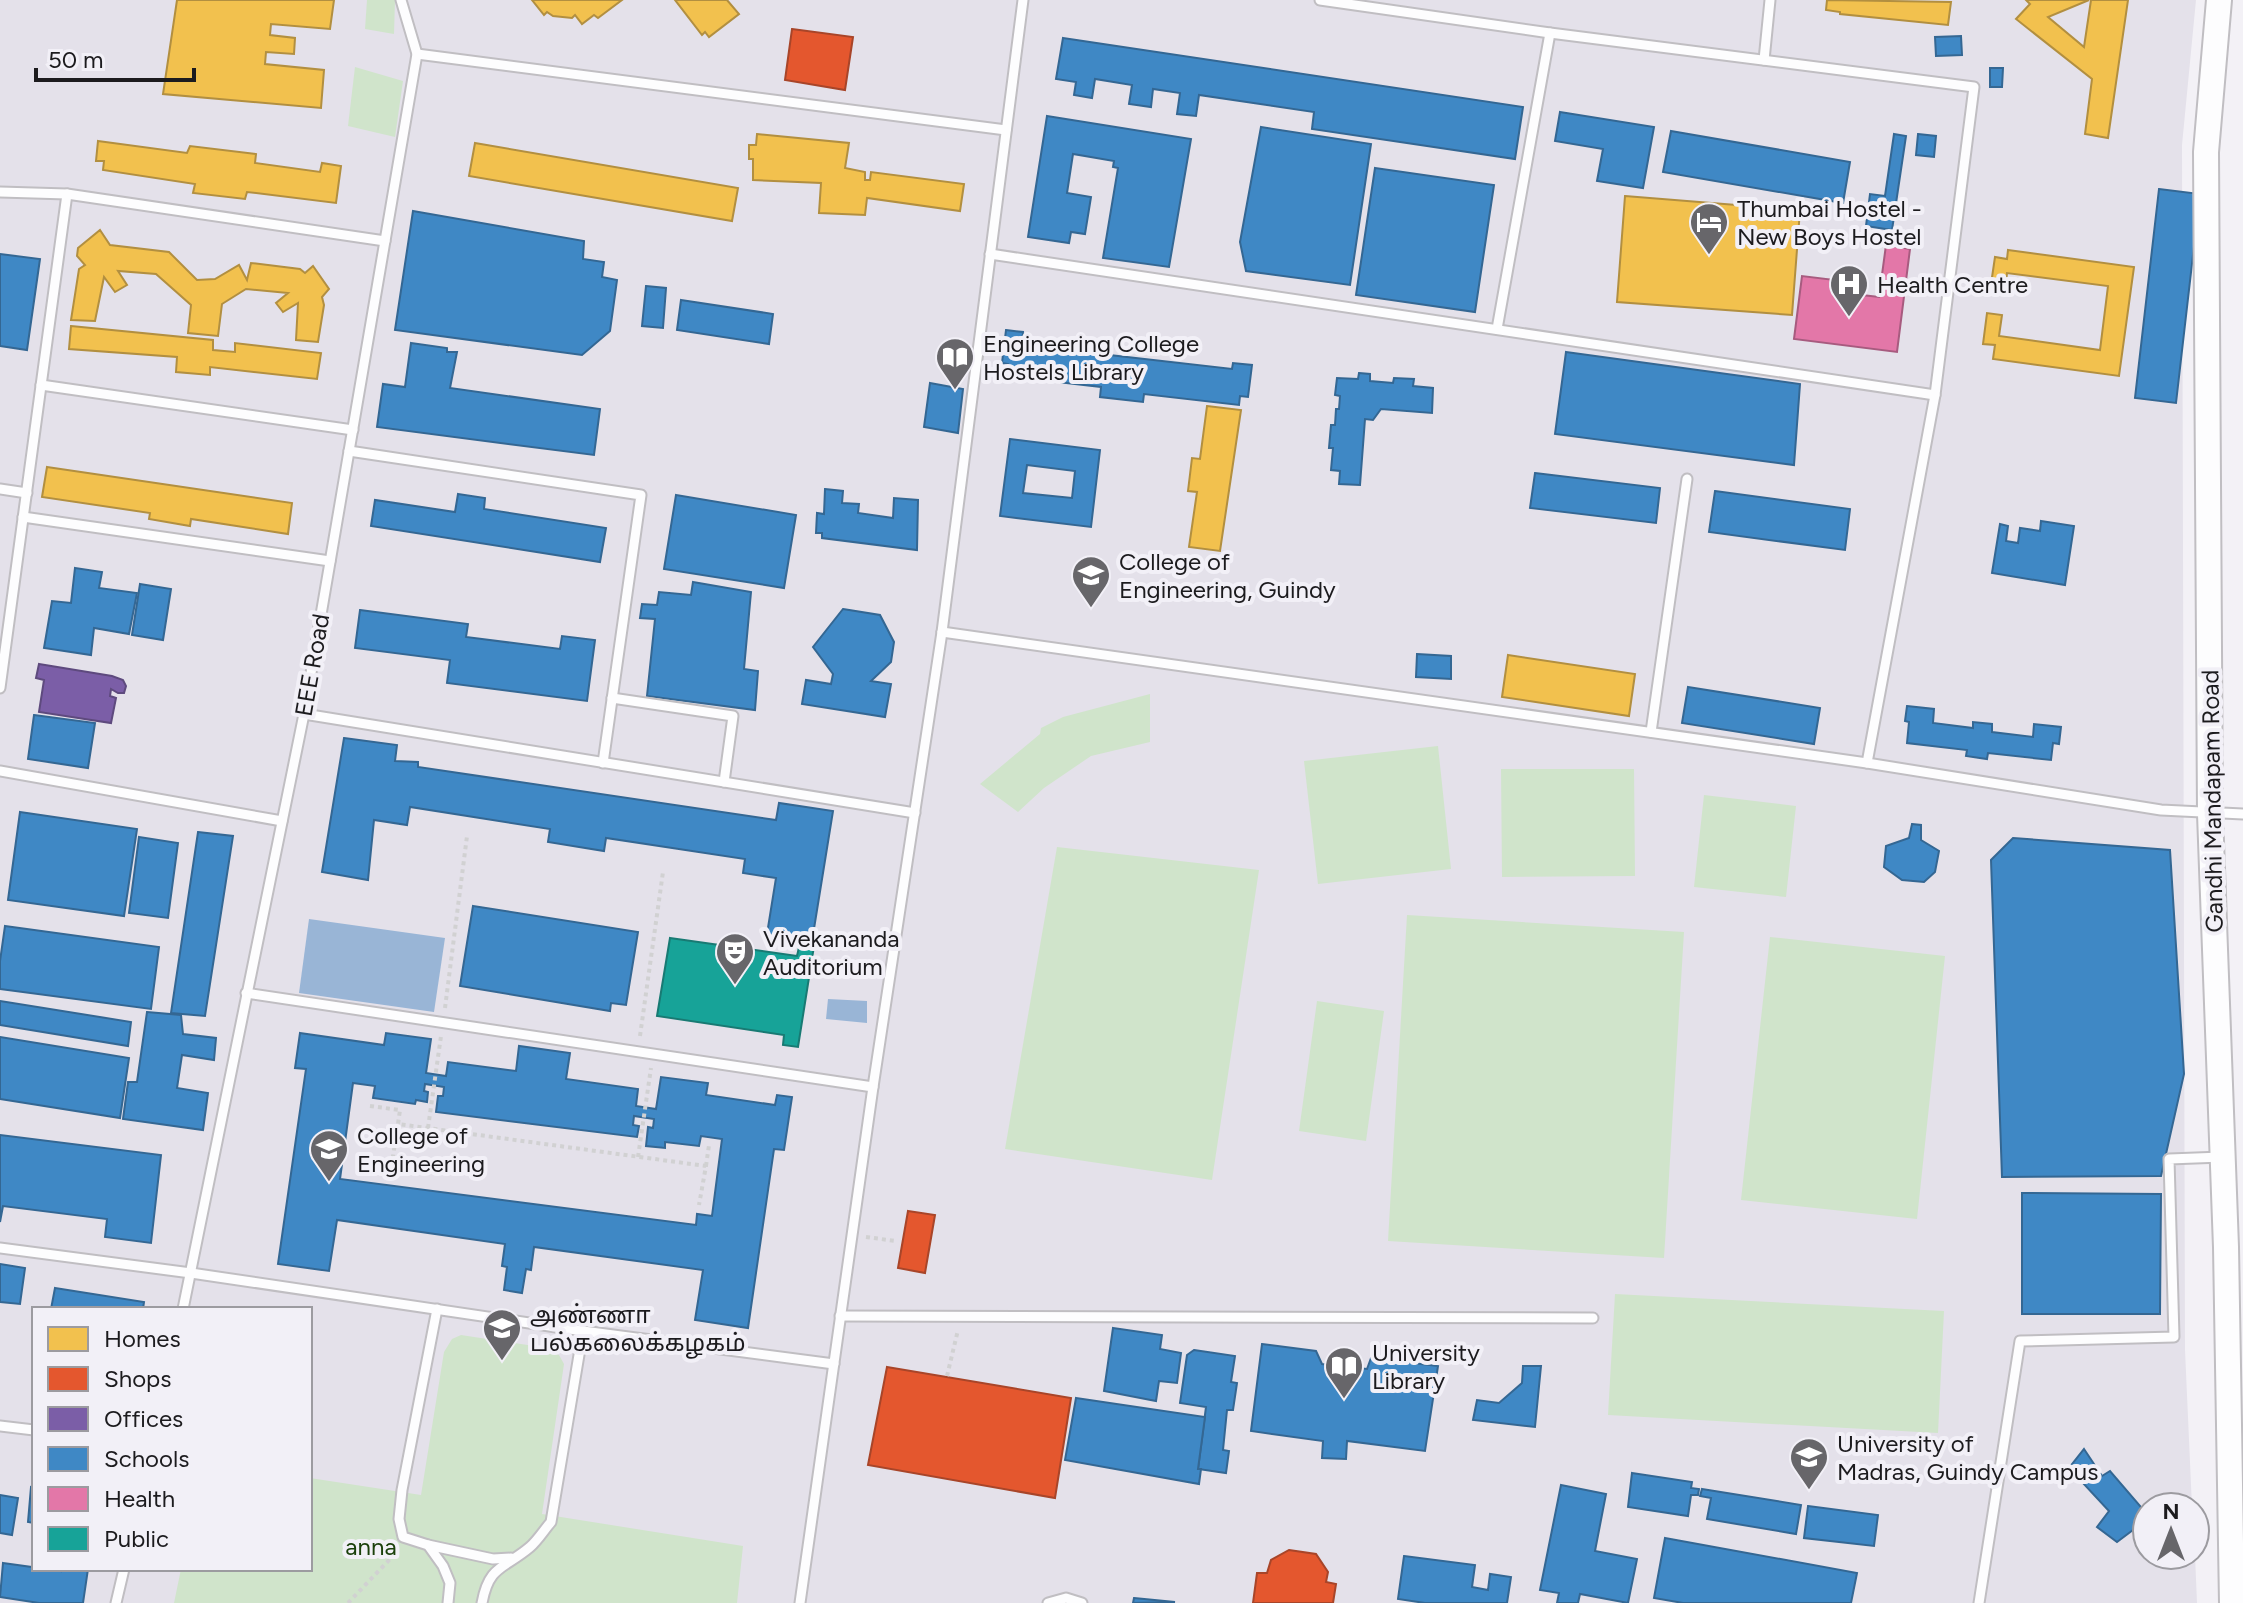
<svg xmlns="http://www.w3.org/2000/svg" width="2243" height="1603" font-family="Figtree,'Noto Sans Tamil',sans-serif">
  <style>
    .built { fill: #e4e1ea; fill-rule: evenodd }
    .green { fill: #d0e4cb }
    .water { fill: #99b5d6 }
    .homes { fill: #f2c14e; stroke: #b28f40; stroke-width: 2 }
    .shops { fill: #e4572e; stroke: #a84529; stroke-width: 2 }
    .offices { fill: #7b5ea7; stroke: #5e4a7e; stroke-width: 2 }
    .schools { fill: #3f88c5; stroke: #346793; stroke-width: 2; fill-rule: evenodd }
    .health { fill: #e377a8; stroke: #a75b7f; stroke-width: 2 }
    .public { fill: #17a398; stroke: #187a73; stroke-width: 2 }
    .lines { fill: none; stroke-linecap: round; stroke-linejoin: round }
    .lane-casing { stroke: #c0bec2; stroke-width: 13 }
    .secondary-casing { stroke: #c0bec2; stroke-width: 28 }
    .path { stroke: #d1d1d2; stroke-width: 4; stroke-dasharray: 4 4; stroke-linecap: butt }
    .lane { stroke: #fdfdfe; stroke-width: 9 }
    .secondary { stroke: #fdfdfe; stroke-width: 24 }
    .labels { text-anchor: middle; dominant-baseline: central; stroke-width: 8; stroke-linejoin: round; paint-order: stroke }
    .poi-label { font-size: 24px; fill: #1c1b1e; stroke: #f2f0f7; text-anchor: start }
    .street-label { font-size: 24px; fill: #1c1b1e; stroke: #f2f0f7 }
    .park-label { font-size: 24px; fill: #1b400b; stroke: #f2f0f7 }
  </style>
  <rect width="100%" height="100%" fill="#f3f1f6"/>
  <!-- built -->
  <path class="built" d="M0 0H2196L2182 145 2185 1350 2192 1507H2147V1555H2195L2197 1603H0ZM34 1309H310V1569H34Z"/>
  <!-- green -->
  <g class="green">
    <path d="M367 0H395L394 34 365 29Z"/>
    <path d="M355 67 403 81 395 137 348 126Z"/>
    <path d="M1150 694V742L1091 756 1044 788 1018 812 980 784 1040 734 1041 728 1063 717Z"/>
    <path d="M1438 746 1451 869 1318 884 1304 761Z"/>
    <path d="M1501 769H1634L1635 876 1502 877Z"/>
    <path d="M1704 795 1796 806 1786 897 1694 887Z"/>
    <path d="M1057 847 1259 870 1212 1180 1005 1149Z"/>
    <path d="M1407 915 1684 932 1664 1258 1388 1241Z"/>
    <path d="M1770 937 1945 956 1917 1219 1741 1200Z"/>
    <path d="M1317 1001 1384 1011 1366 1141 1299 1131Z"/>
    <path d="M1615 1294 1944 1311 1938 1433 1608 1415Z"/>
    <path d="M461 1335 547 1348 559 1355 564 1364 542 1514 743 1546 737 1603H174L181 1569H310V1478L421 1495 444 1352 452 1339Z"/>
  </g>
  <!-- water -->
  <g class="water">
    <path d="M309 919 445 938 434 1012 299 993Z"/>
    <path d="M828 999 867 1001V1023L826 1019Z"/>
  </g>
  <!-- homes -->
  <g class="homes">
    <path d="M177 0H334L330 29 271 24 270 35 295 38 294 54 266 52 265 64 324 70 321 108 163 94Z"/>
    <path d="M532 0H622L598 18 594 15 582 24 575 15 572 18 553 16 547 12 544 15Z"/>
    <path d="M675 0H727L739 14 709 37 705 32 702 35Z"/>
    <path d="M1827 0 1951 2 1948 25 1840 14V12L1826 10Z"/>
    <path d="M2026 0H2089L2048 17 2084 47 2091 0H2128L2108 138 2085 134 2092 79 2016 19 2030 4Z"/>
    <path d="M757 134 849 143 845 168 865 172V180H870L871 172 964 184 960 211 867 198 865 215 819 213 821 183 753 180V159H749V145H756Z"/>
    <path d="M98 141 187 153 190 146 256 154 255 163 320 172 322 163 341 166 336 203 247 192 245 199 193 193 195 184 103 170 104 161H96Z"/>
    <path d="M475 143 738 188 732 221 469 176Z"/>
    <path d="M1625 196 1800 210 1792 315 1617 302Z"/>
    <path d="M100 230 110 245 169 252 197 280 215 279 239 265 247 280 251 263 300 269 305 273 313 266 329 289 322 297 324 305 318 342 296 340 298 303 283 312 276 303 288 293 246 289 222 304 218 336 188 333 191 305 156 274 118 271 127 285 115 292 104 277 95 321 71 320 79 269 85 265 77 256 78 248Z"/>
    <path d="M2008 250 2134 267 2119 376 1993 359 1995 345 1983 344 1987 313 2002 315 1999 336 2100 350 2108 286 2007 273 2005 293 1990 291 1995 257 2007 259Z"/>
    <path d="M71 326 213 340V350L235 352V343L321 353 317 379 210 367V375L176 372 177 357 69 349Z"/>
    <path d="M1207 406 1241 410 1220 551 1189 547 1197 492 1188 491 1192 458 1200 459Z"/>
    <path d="M47 467 292 503 288 534 191 519 190 526 149 519 150 513 42 497Z"/>
    <path d="M1508 655 1635 674 1629 716 1502 697Z"/>
  </g>
  <!-- shops -->
  <g class="shops">
    <path d="M792 29 853 37 845 90 785 80Z"/>
    <path d="M908 1211 935 1215 925 1273 898 1268Z"/>
    <path d="M887 1367 1071 1398 1055 1498 868 1465Z"/>
    <path d="M1289 1550 1316 1554 1328 1572 1326 1582 1336 1584 1333 1603H1253L1257 1573H1267L1271 1560Z"/>
  </g>
  <!-- offices -->
  <path class="offices" d="M39 664 112 676 123 680 126 686 124 693H118L111 689 110 696 116 698 111 723 39 712 44 680 36 678Z"/>
  <!-- schools -->
  <g class="schools">
    <path d="M1961 36 1962 55 1936 56 1935 37Z"/>
    <path d="M1063 38 1523 107 1515 159 1312 129 1314 112 1199 95 1196 116 1177 114 1180 93 1153 89 1151 107 1129 104 1132 85 1095 79 1092 98 1074 95 1076 82 1056 79Z"/>
    <path d="M1990 68H2003L2002 87H1990Z"/>
    <path d="M1560 112 1654 127 1643 188 1597 181 1603 149 1555 141Z"/>
    <path d="M1047 116 1191 139 1169 267 1103 258 1118 168 1113 167 1114 161 1073 154 1067 193 1091 197 1085 234 1071 232 1069 243 1028 237Z"/>
    <path d="M1261 127 1371 144 1350 285 1246 271 1240 242Z"/>
    <path d="M1671 131 1850 162 1843 203 1663 172Z"/>
    <path d="M1894 134 1906 136 1892 230 1866 226 1870 194 1885 196Z"/>
    <path d="M1918 134 1936 136 1934 157 1916 155Z"/>
    <path d="M1375 168 1494 185 1475 312 1356 295Z"/>
    <path d="M2159 189 2200 194 2176 403 2135 398Z"/>
    <path d="M413 211 584 241 583 259 604 262 602 277 617 280 610 331 582 355 395 330Z"/>
    <path d="M0 254 40 259 27 350 0 346Z"/>
    <path d="M646 286 666 288 663 328 642 326Z"/>
    <path d="M681 300 773 314 769 344 677 330Z"/>
    <path d="M1006 330 1023 332 1022 345 1232 369 1233 363 1252 365 1248 397 1240 396 1239 405 1144 394 1143 402 1100 397 1101 387 1006 376 1008 364 1002 363Z"/>
    <path d="M411 343 447 348V352H457L450 388 600 409 594 455 377 427 383 384 405 387Z"/>
    <path d="M1566 352 1800 384 1794 465 1555 434Z"/>
    <path d="M1359 373 1370 374V381L1393 383 1394 378 1414 379 1413 386 1433 388 1432 413 1381 409 1373 420 1365 419 1360 485 1339 484 1340 471 1331 470 1333 448H1329L1331 425H1335L1336 409H1339L1340 396 1335 395 1337 378 1358 379Z"/>
    <path d="M930 383 963 389 958 433 924 427Z"/>
    <path d="M1010 439 1100 450 1091 527 1000 516ZM1027 465 1075 471 1072 498 1023 493Z"/>
    <path d="M1535 473 1660 488 1656 523 1530 508Z"/>
    <path d="M825 489 843 491 842 503 859 504 858 513 893 518 894 498 918 500 917 550 822 538V533H816L817 513 824 514Z"/>
    <path d="M1715 491 1850 509 1845 550 1709 532Z"/>
    <path d="M458 494 485 498 484 509 606 528 600 562 371 526 375 500 455 512Z"/>
    <path d="M676 495 796 515 784 588 664 569Z"/>
    <path d="M2041 521 2074 526 2065 585 1992 573 2000 524 2008 526 2006 541 2018 543 2020 528 2040 531Z"/>
    <path d="M75 568 102 572 99 588 137 593 129 634 94 628 91 655 44 648 52 601 71 603Z"/>
    <path d="M693 582 751 592 744 669 758 671 755 710 647 696 655 619 640 618 642 604 657 605 659 592 691 595Z"/>
    <path d="M140 584 171 589 163 640 132 635Z"/>
    <path d="M843 609 880 615 894 642 891 662 871 681 891 684 885 717 802 704 806 680 831 684 833 674 813 647Z"/>
    <path d="M360 610 468 624 466 637 560 649 562 636 595 640 587 701 447 683 450 660 355 648Z"/>
    <path d="M1417 654 1451 656V679L1416 677Z"/>
    <path d="M1688 687 1820 708 1814 744 1682 723Z"/>
    <path d="M1907 706 1934 709 1933 723 1973 728V722L1992 724V732L2033 737 2034 724 2061 727 2059 744 2053 743 2051 760 1988 753 1987 759 1966 756 1967 750 1907 743 1909 722 1905 721Z"/>
    <path d="M34 715 95 723 88 768 28 759Z"/>
    <path d="M344 738 397 745 395 761 418 762V767L776 820 779 803 833 811 812 941 767 934 776 878 743 873 745 859 606 838 604 851 548 842 550 829 410 807 407 825 374 820 368 880 322 872Z"/>
    <path d="M20 812 137 829 124 916 8 900Z"/>
    <path d="M1912 824 1921 825V840L1939 851 1935 872 1924 882 1902 880 1884 867 1886 846 1909 838Z"/>
    <path d="M198 832 233 836 205 1016 171 1013Z"/>
    <path d="M139 837 178 843 168 918 129 913Z"/>
    <path d="M2013 838 2170 850 2184 1074 2161 1176 2002 1177 1991 860Z"/>
    <path d="M473 906 638 932 626 1005 611 1003 610 1011 460 986Z"/>
    <path d="M5 926 159 947 151 1009 0 989V961Z"/>
    <path d="M0 1001 131 1022 128 1046 0 1025Z"/>
    <path d="M147 1012 181 1015 183 1034 216 1038 214 1060 182 1055 177 1088 208 1093 203 1130 123 1119 128 1082H137Z"/>
    <path d="M300 1033 384 1045 386 1033 431 1039 426 1073 446 1076 448 1062 516 1071 519 1046 570 1053 566 1079 638 1089 636 1106 656 1109 661 1077 708 1083 706 1095 775 1105 777 1095 792 1097 784 1150 774 1149 748 1328 695 1320 703 1270 534 1247 531 1270 526 1269 522 1293 504 1290 507 1267 502 1266 505 1244 337 1220 329 1271 278 1264 306 1069 295 1068ZM353 1083 375 1086 373 1098 415 1104 416 1100 427 1102 428 1092 424 1091 425 1084 444 1087 443 1096H438L436 1112 637 1137 639 1126 633 1125 634 1116 654 1119 653 1128 648 1127 646 1146 665 1148V1142L699 1146 701 1136 722 1139 712 1216 697 1214 696 1225 340 1179Z"/>
    <path d="M0 1037 129 1058 120 1118 0 1099Z"/>
    <path d="M0 1135 161 1155 151 1243 105 1237 107 1219 3 1206 0 1222Z"/>
    <path d="M2022 1193 2161 1194 2160 1314H2022Z"/>
    <path d="M0 1264 25 1268 20 1304 0 1302Z"/>
    <path d="M55 1288 144 1302 143 1309H51Z"/>
    <path d="M1113 1328 1162 1335 1160 1349 1181 1353 1177 1383 1159 1381 1156 1401 1104 1391Z"/>
    <path d="M1262 1344 1316 1351 1322 1364 1367 1369 1371 1358 1438 1366 1425 1451 1347 1441 1346 1459 1322 1458 1323 1441 1251 1431Z"/>
    <path d="M1194 1350 1235 1356 1231 1382 1237 1383 1233 1410H1227L1223 1450 1229 1451 1226 1473 1198 1469 1206 1407 1180 1403 1187 1355Z"/>
    <path d="M1523 1366H1541L1535 1427 1473 1420 1477 1400 1499 1403 1522 1383Z"/>
    <path d="M1076 1398 1205 1417 1198 1469H1201L1199 1484 1065 1460Z"/>
    <path d="M2084 1449 2102 1476 2110 1471 2147 1514V1531L2133 1530 2117 1542 2097 1527 2109 1511 2069 1468Z"/>
    <path d="M1632 1473 1692 1482 1691 1488 1699 1489 1698 1495H1691L1688 1516 1628 1507Z"/>
    <path d="M1561 1485 1606 1494 1595 1551 1637 1559 1628 1603 1580 1594 1578 1603H1557L1559 1593 1540 1590Z"/>
    <path d="M31 1487 34 1488V1523L28 1522Z"/>
    <path d="M1702 1489 1801 1505 1796 1534 1707 1519 1711 1498 1700 1496Z"/>
    <path d="M0 1495 18 1498 12 1535 0 1533Z"/>
    <path d="M1808 1506 1878 1515 1874 1546 1804 1538Z"/>
    <path d="M1665 1538 1857 1573 1851 1603H1683L1654 1598Z"/>
    <path d="M1404 1556 1475 1565 1472 1587 1488 1590 1490 1574 1511 1577 1507 1603H1425L1398 1599Z"/>
    <path d="M3 1563 61 1571V1569H88L83 1603H39L0 1597Z"/>
    <path d="M1134 1598 1175 1602 1133 1603Z"/>
  </g>
  <!-- health -->
  <path class="health" d="M1886 245 1910 249 1897 352 1794 339 1802 276 1835 280 1834 287 1843 288 1845 271 1864 273 1862 295 1879 297Z"/>
  <!-- public -->
  <path class="public" d="M670 938 797 956 800 943 814 946 798 1047 783 1045 784 1035 657 1016Z"/>
  <g class="lines">
    <!-- lane casing -->
    <g class="lane-casing">
      <g id="lane">
        <path d="M1320 0 1550 33 1974 87 1935 395 1867 763"/>
        <path d="M417 54 1006 130"/>
        <path d="M1764 60 1770 0"/>
        <path d="M0 192 67 194 385 241"/>
        <path d="M990 254 1935 395"/>
        <path d="M1497 329 1550 33"/>
        <path d="M41 385 353 430"/>
        <path d="M349 451 641 495 603 763"/>
        <path d="M0 489 27 493"/>
        <path d="M23 517 330 561"/>
        <path d="M942 632 1867 763 2161 810 2243 814"/>
        <path d="M0 688 67 194"/>
        <path d="M612 698 733 716 724 782"/>
        <path d="M304 714 915 813"/>
        <path d="M1651 732 1687 479"/>
        <path d="M0 771 282 821"/>
        <path d="M246 993 873 1087"/>
        <path d="M0 1248 191 1273 583 1331 834 1364"/>
        <path d="M183 1309 304 714 417 54 401 0"/>
        <path d="M437 1309 402 1490 399 1519 403 1537 428 1545 443 1566 450 1583 448 1603"/>
        <path d="M840 1316 1593 1318"/>
        <path d="M0 1426 34 1430"/>
        <path d="M428 1545 493 1559 511 1558"/>
        <path d="M116 1603 124 1569"/>
        <path d="M482 1603C489 1565 504 1569 530 1547 538 1540 544 1530 551 1522L583 1331"/>
        <path d="M800 1603 873 1087 942 632 1023 0"/>
        <path d="M1048 1603 1066 1598 1082 1603"/>
        <path d="M1979 1603 2020 1341 2174 1337 2169 1159 2222 1157"/>
      </g>
    </g>
    <!-- secondary casing -->
    <g class="secondary-casing">
      <path id="secondary" d="M2219 0 2206 152 2210 814 2226 1247 2232 1603"/>
    </g>
    <!-- path -->
    <g class="path">
      <path d="M445 1008 467 836"/>
      <path d="M640 1036 663 872"/>
      <path d="M370 1106 400 1110 398 1124 706 1166 699 1205"/>
      <path d="M428 1128 441 1036"/>
      <path d="M638 1157 651 1068"/>
      <path d="M362 1165 391 1169 398 1124"/>
      <path d="M706 1166 709 1145"/>
      <path d="M866 1237 896 1241"/>
      <path d="M947 1376 958 1330"/>
      <path d="M348 1603 391 1558 397 1548"/>
    </g>
    <!-- lane -->
    <use href="#lane" class="lane"/>
    <!-- secondary -->
    <use href="#secondary" class="secondary"/>
  </g>
  <!-- icons -->
  <defs>
    <g id="hotel-pin" transform="scale(2)"><path d="M0 17L-7.5 6A9.5 9.5 0 1 1 7.5 6Z" fill="#67666a" stroke="#f2f0f7"/><path d="M-6-4.5h1.5V1H6V5H4.5V3h-9V5H-6ZM-4 0a1.8 1.8 0 1 1 3.6 0ZM.5 0V-2.5h3Q6-2.5 6 0Z" fill="#fff"/></g>
    <g id="hospital-pin" transform="scale(2)"><path d="M0 17L-7.5 6A9.5 9.5 0 1 1 7.5 6Z" fill="#67666a" stroke="#f2f0f7"/><path d="M-5-5h3v3.5h4V-5h3V5h-3V1.5h-4V5h-3Z" fill="#fff"/></g>
    <g id="library-pin" transform="scale(2)"><path d="M0 17L-7.5 6A9.5 9.5 0 1 1 7.5 6Z" fill="#67666a" stroke="#f2f0f7"/><path d="M-6-4Q-3-5.5-.7-3.5V5Q-3 3-6 4ZM6-4Q3-5.5 .7-3.5V5Q3 3 6 4Z" fill="#fff"/></g>
    <g id="university-pin" transform="scale(2)"><path d="M0 17L-7.5 6A9.5 9.5 0 1 1 7.5 6Z" fill="#67666a" stroke="#f2f0f7"/><path d="M0-5L7-2L0 1L-7-2ZM-4 1L0 2.5L4 1V4Q0 6-4 4Z" fill="#fff"/></g>
    <g id="theatre-pin" transform="scale(2)"><path d="M0 17L-7.5 6A9.5 9.5 0 1 1 7.5 6Z" fill="#67666a" stroke="#f2f0f7"/><path d="M-5-5.5Q0-4 5-5.5V0Q5 5 0 6Q-5 5-5 0ZM-3.3-2.5H-1v1.5H-3.3ZM1-2.5H3.3v1.5H1ZM-2.8 1Q0 5.5 2.8 1Z" fill="#fff"/></g>
  </defs>
  <g fill-rule="evenodd">
    <use href="#hotel-pin" x="1709" y="222"/>
    <use href="#hospital-pin" x="1849" y="284"/>
    <use href="#library-pin" x="955" y="357"/>
    <use href="#university-pin" x="1091" y="575"/>
    <use href="#theatre-pin" x="735" y="952"/>
    <use href="#university-pin" x="329" y="1149"/>
    <use href="#university-pin" x="502" y="1328"/>
    <use href="#library-pin" x="1344" y="1366"/>
    <use href="#university-pin" x="1809" y="1457"/>
  </g>
  <g class="labels">
    <!-- poi labels -->
    <g class="poi-label">
      <text x="1737" y="208">Thumbai Hostel -<tspan x="1737" dy="28">New Boys Hostel</tspan></text>
      <text x="1877" y="284">Health Centre</text>
      <text x="983" y="343">Engineering College<tspan x="983" dy="28">Hostels Library</tspan></text>
      <text x="1119" y="561">College of<tspan x="1119" dy="28">Engineering, Guindy</tspan></text>
      <text x="763" y="938">Vivekananda<tspan x="763" dy="28">Auditorium</tspan></text>
      <text x="357" y="1135">College of<tspan x="357" dy="28">Engineering</tspan></text>
      <text x="530" y="1314">அண்ணா<tspan x="530" dy="28">பல்கலைக்கழகம்</tspan></text>
      <text x="1372" y="1352">University<tspan x="1372" dy="28">Library</tspan></text>
      <text x="1837" y="1443">University of<tspan x="1837" dy="28">Madras, Guindy Campus</tspan></text>
    </g>
    <!-- street labels -->
    <g class="street-label">
      <text transform="translate(312 665) rotate(-80)">EEE Road</text>
      <text transform="translate(2212 801) rotate(-91)">Gandhi Mandapam Road</text>
    </g>
    <!-- park labels -->
    <g class="park-label">
      <text x="371" y="1546">anna</text>
    </g>
  </g>
  <!-- legend -->
  <rect x="32" y="1307" width="280" height="264" fill="#f2f0f7" stroke="#9c9ba0" stroke-width="2"/>
  <rect x="48" y="1327" width="40" height="24" fill="#f2c14e" stroke="#9c9ba0" stroke-width="2"/>
  <text x="104" y="1347" font-size="24" fill="#1c1b1e">Homes</text>
  <rect x="48" y="1367" width="40" height="24" fill="#e4572e" stroke="#9c9ba0" stroke-width="2"/>
  <text x="104" y="1387" font-size="24" fill="#1c1b1e">Shops</text>
  <rect x="48" y="1407" width="40" height="24" fill="#7b5ea7" stroke="#9c9ba0" stroke-width="2"/>
  <text x="104" y="1427" font-size="24" fill="#1c1b1e">Offices</text>
  <rect x="48" y="1447" width="40" height="24" fill="#3f88c5" stroke="#9c9ba0" stroke-width="2"/>
  <text x="104" y="1467" font-size="24" fill="#1c1b1e">Schools</text>
  <rect x="48" y="1487" width="40" height="24" fill="#e377a8" stroke="#9c9ba0" stroke-width="2"/>
  <text x="104" y="1507" font-size="24" fill="#1c1b1e">Health</text>
  <rect x="48" y="1527" width="40" height="24" fill="#17a398" stroke="#9c9ba0" stroke-width="2"/>
  <text x="104" y="1547" font-size="24" fill="#1c1b1e">Public</text>
  <!-- north arrow -->
  <g transform="translate(2171 1531)"><circle r="38" fill="#f2f0f7" stroke="#9c9ba0" stroke-width="2"/>
  <path d="M0-6L14 30L0 20L-14 30Z" fill="#67666a"/>
  <text y="-12" font-size="22" font-weight="bold" text-anchor="middle" fill="#1c1b1e">N</text>
  </g>
  <!-- scale -->
  <path d="M36 68v12h158v-12" fill="none" stroke="#1c1b1e" stroke-width="4"/>
  <text x="48" y="68" font-size="24" fill="#1c1b1e" stroke="#f2f0f7" stroke-width="6" paint-order="stroke">50 m</text>
</svg>
